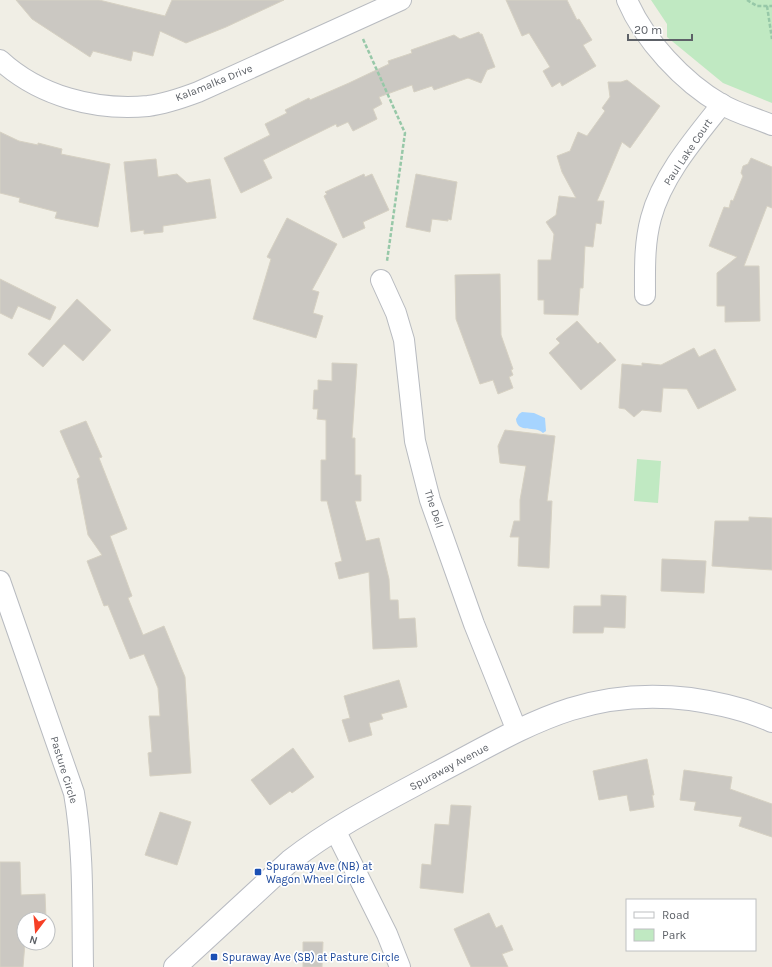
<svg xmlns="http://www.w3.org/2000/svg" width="772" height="967" font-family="Karla,sans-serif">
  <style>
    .green { fill: #c0e9c2 }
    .water { fill: #a6d4ff }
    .building { fill: #cbc8c2; stroke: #d6d1c3 }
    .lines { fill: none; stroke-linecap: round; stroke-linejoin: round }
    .street-casing { stroke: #b8bbc0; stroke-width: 22 }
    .secondary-casing { stroke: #b8bbc2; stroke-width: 24 }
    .path { stroke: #97c8a8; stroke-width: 2.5; stroke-dasharray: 4 2; stroke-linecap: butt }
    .street { stroke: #fff; stroke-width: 20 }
    .secondary { stroke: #fff; stroke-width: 22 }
    .transit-dot { fill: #1a4fb4; stroke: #fff; stroke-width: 1.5 }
    .labels { text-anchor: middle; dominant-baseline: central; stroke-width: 3.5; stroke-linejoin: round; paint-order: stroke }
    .street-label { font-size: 11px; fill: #5d6167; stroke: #fff }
    .transit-label { font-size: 11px; fill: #164399; stroke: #fff; text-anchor: start }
  </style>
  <rect width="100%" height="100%" fill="#f0eee5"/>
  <!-- green -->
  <g class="green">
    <path d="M651 0H772V103L723 83 667 37V24Z"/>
    <path d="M637 459 661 461 658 503 634 501Z"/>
  </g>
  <!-- water -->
  <path class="water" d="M522 412 534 413 545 418 546 431 543 433C536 425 517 434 516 419L519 414Z"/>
  <!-- building -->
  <g class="building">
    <path d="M16 0H99L165 16 172 0H284L226 27 186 43 160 31 153 56 133 51 131 61 93 51 90 57 32 19Z"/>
    <path d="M506 0H567L577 20 579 19 592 40 583 45 596 66 562 86 560 82 552 87 543 71 550 67 529 33 522 36Z"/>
    <path d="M479 32 480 34H482L495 67 487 70 481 83 468 78 434 90 432 86 414 92 412 85 379 97 382 104 373 109 377 119 353 131 348 122 337 127 336 124 263 160 272 178 241 193 224 158 270 135 265 124 287 113 285 110 309 98 310 100 349 83 389 64 388 61 412 53 411 50 454 35 460 39Z"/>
    <path d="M627 80 660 106 630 148 622 142 597 201H604L601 224 596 223 593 247 585 246 583 288H580L578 315 544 314V300H538V260H551L554 234 546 222 556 215 559 196 576 198 562 172 557 156 570 151 578 132 587 136 605 111 602 108 610 97 608 82H621Z"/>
    <path d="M0 132 19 141 38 145V143L62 149 61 154 110 164 98 227 55 218 57 212 19 202 20 198 0 193Z"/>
    <path d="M751 158 772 167V208L767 206 744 266H759L760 321 725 322V306H717V273L737 257 709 246 724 207 729 208 731 200 733 201 743 176 741 173 743 166 748 164Z"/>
    <path d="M156 159 158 177 177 174 187 183 210 179 216 218 163 226V232L144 234V230L131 232 124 162Z"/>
    <path d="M364 174 365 177 372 174 389 210 363 222 365 228 343 238 324 196 327 194 325 192Z"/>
    <path d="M416 174 457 182 451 220 448 219V221L432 219 430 232 406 227Z"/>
    <path d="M287 218 337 244 312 290 319 292 313 313 323 316 316 338 253 319 271 259 267 257Z"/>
    <path d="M500 274 501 335 513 369 511 370 513 375 509 377 513 388 498 394 493 380 480 384 456 319 455 275Z"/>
    <path d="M0 279 56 307 50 320 18 306 12 319 0 313Z"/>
    <path d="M77 299 111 330 83 361 64 344 43 367 28 354Z"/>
    <path d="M577 321 598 344 600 342 616 360 581 390 549 353 560 343 556 339Z"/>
    <path d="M694 348 699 357 715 349 736 390 698 409 687 389 663 388 661 412 642 410 634 417 625 409 619 408 622 364 642 366V363L661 365Z"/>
    <path d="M332 363 357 364 352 438H355V475H361V501H355L366 541 379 538 389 579 390 600H398L399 619 415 618 417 647 373 649 369 572 339 579 335 563 342 561 327 501H321V460H326V420L317 419 318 409H313L314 390H318V380L332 381Z"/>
    <path d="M86 421 102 457 99 458 127 529 110 536 132 596 128 598 143 635 164 626 185 677 191 773 150 776 148 753 152 752 149 716H160L158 688 144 654 130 659 108 605 104 606 87 561 102 555 88 535 77 479 80 477 60 431Z"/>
    <path d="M505 430 555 436 547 501H552L549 568 518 566 519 537H510L514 521H520V500L526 466 500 463 498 446Z"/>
    <path d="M749 517 772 518V570L712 566 715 521H749Z"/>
    <path d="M662 559 706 561 704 593 661 591Z"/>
    <path d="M601 595 626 596 625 628 604 627 603 633H573L574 606H601Z"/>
    <path d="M399 680 407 707 381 714 383 719 369 723 372 735 349 742 342 720 350 718 344 696Z"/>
    <path d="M293 748 314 777 292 793 290 791 270 805 251 780Z"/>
    <path d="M647 759 654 795H652L654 807 630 811 627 795 599 800 593 771Z"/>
    <path d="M684 770 732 777 730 789 772 804V837L739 826 742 817 694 810 696 802 680 800Z"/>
    <path d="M451 805 471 806 463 893 420 888 422 864 431 865 435 824 449 825Z"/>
    <path d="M160 812 191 822 177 865 145 855Z"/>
    <path d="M0 862H20L21 895 45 894 46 918 24 919 25 943 23 967H0Z"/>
    <path d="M489 913 496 928 502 925 513 950 502 954 508 967H471L454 929Z"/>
    <path d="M303 942H323L322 967H303Z"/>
  </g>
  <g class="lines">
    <!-- street casing -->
    <g class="street-casing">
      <g id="street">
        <path d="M627 0C644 40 683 82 721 104 736 113 755 118 772 125"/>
        <path d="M0 60C39 96 95 111 148 106 165 104 182 98 198 92L401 0"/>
        <path d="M381 280 396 313 404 340 415 441 430 500 474 624 517 731"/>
        <path d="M645 295C645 269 644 244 651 218 662 176 695 138 722 104"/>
        <path d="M0 581 74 793C84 850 82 909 83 967"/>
        <path d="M335 830 387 934 400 967"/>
      </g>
    </g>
    <!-- secondary casing -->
    <g class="secondary-casing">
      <path id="secondary" d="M175 967 290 861C335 826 385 801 435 774 525 727 584 686 690 699 718 703 746 709 772 721"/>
    </g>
    <!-- path -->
    <g class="path">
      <path d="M747 0 757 6H772"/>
      <path d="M767 6 772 39"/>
      <path d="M363 39 405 133 387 261"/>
    </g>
    <!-- street -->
    <use href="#street" class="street"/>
    <!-- secondary -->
    <use href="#secondary" class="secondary"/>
  </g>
  <!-- markers -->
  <g class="transit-dot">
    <rect x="254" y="868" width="8" height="8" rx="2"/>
    <rect x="210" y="953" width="8" height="8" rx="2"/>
  </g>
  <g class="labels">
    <!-- street labels -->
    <g class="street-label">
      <text transform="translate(214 83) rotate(-22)">Kalamalka Drive</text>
      <text transform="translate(688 152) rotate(-56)">Paul Lake Court</text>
      <text transform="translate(434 509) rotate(72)">The Dell</text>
      <text transform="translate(449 767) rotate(-28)">Spuraway Avenue</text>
      <text transform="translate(64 770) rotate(73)">Pasture Circle</text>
    </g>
    <!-- transit labels -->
    <g class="transit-label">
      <text x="266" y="866">Spuraway Ave (NB) at<tspan x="266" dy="13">Wagon Wheel Circle</tspan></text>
      <text x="222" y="957">Spuraway Ave (SB) at Pasture Circle</text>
    </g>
  </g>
  <!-- legend -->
  <rect x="626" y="899" width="130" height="52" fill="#ffffff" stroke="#bec0c2"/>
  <rect x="634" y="912" width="20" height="6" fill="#ffffff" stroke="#bec0c2"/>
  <text x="662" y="919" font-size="12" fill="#5d6167">Road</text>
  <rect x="634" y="929" width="20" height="12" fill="#c0e9c2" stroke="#bec0c2"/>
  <text x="662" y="939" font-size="12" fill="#5d6167">Park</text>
  <!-- north arrow -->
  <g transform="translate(36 931) rotate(196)"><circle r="19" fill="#ffffff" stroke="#bec0c2"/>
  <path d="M0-3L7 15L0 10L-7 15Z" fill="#f63f25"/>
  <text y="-6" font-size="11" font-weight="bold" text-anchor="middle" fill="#5d6167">N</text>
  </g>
  <!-- scale -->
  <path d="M628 34v6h64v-6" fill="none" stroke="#5d6167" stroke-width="2"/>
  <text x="634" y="34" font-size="12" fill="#5d6167" stroke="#ffffff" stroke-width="3" paint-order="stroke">20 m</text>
</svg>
